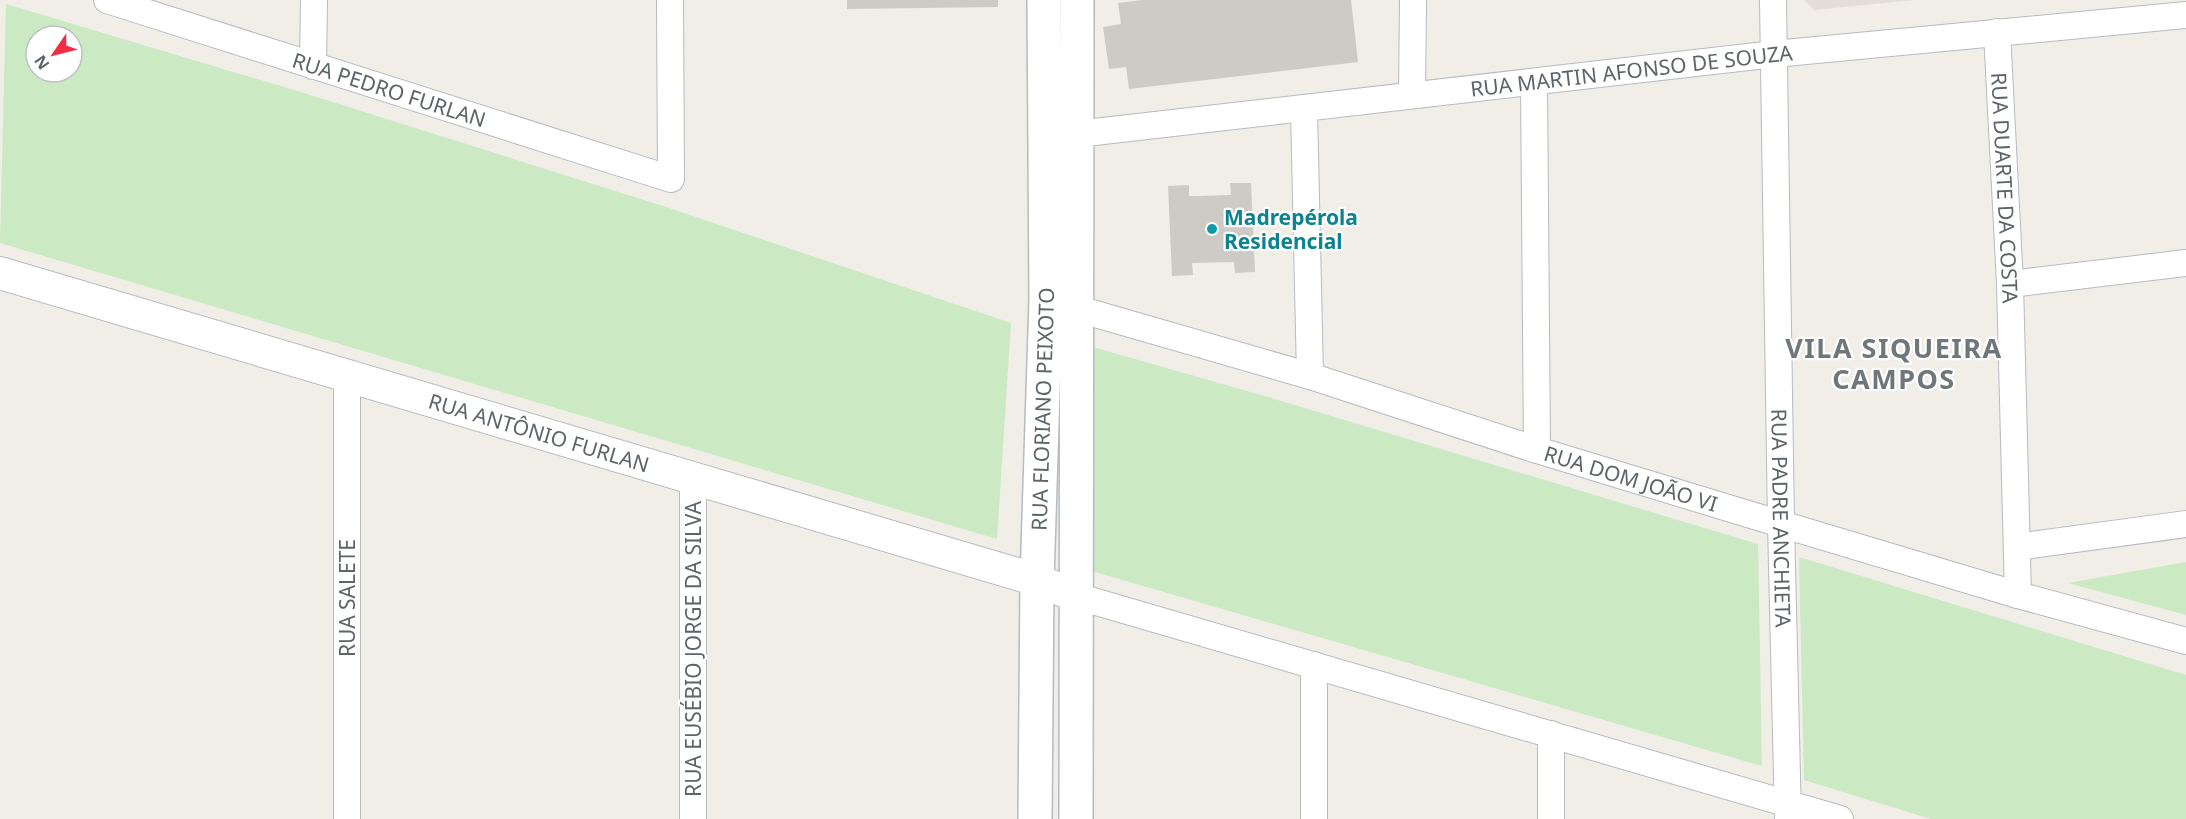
<svg xmlns="http://www.w3.org/2000/svg" width="2186" height="819" font-family="'Noto Sans',sans-serif">
  <style>
    .education { fill: #e3ded8 }
    .green { fill: #cbeac3; fill-rule: evenodd }
    .building { fill: #cecac6 }
    .lines { fill: none; stroke-linecap: round; stroke-linejoin: round }
    .minor-casing { stroke: #b7bbbe; stroke-width: 28 }
    .tertiary-casing { stroke: #b7bbbe; stroke-width: 34 }
    .secondary-casing { stroke: #b5bbbf; stroke-width: 36 }
    .minor { stroke: #fff; stroke-width: 26 }
    .tertiary { stroke: #fff; stroke-width: 32 }
    .secondary { stroke: #fff; stroke-width: 33 }
    .culture-dot { fill: #0f9aa8; stroke: #fff; stroke-width: 2 }
    .labels { text-anchor: middle; dominant-baseline: central; stroke-width: 4.5; stroke-linejoin: round; paint-order: stroke }
    .street-label { font-size: 21px; fill: #5e6568; stroke: #fff }
    .culture-label { font-size: 21px; font-weight: bold; fill: #0d838f; stroke: #fff; text-anchor: start }
    .district-label { font-size: 27px; font-weight: bold; letter-spacing: 1.5px; fill: #6f777a; stroke: #fff }
  </style>
  <rect width="100%" height="100%" fill="#f1ede7"/>
  <!-- education -->
  <path class="education" d="M1804 0H1914L1814 10Z"/>
  <!-- green -->
  <g class="green">
    <path d="M6 4 304 93 663 206 1011 323 997 539 0 243ZM36 36H72V72H36Z"/>
    <path d="M1093 347 1278 400 1758 544 1762 766 1085 569Z"/>
    <path d="M1799 557 2186 675V819H1931L1804 780Z"/>
    <path d="M2186 562V615L2068 583Z"/>
  </g>
  <!-- building -->
  <g class="building">
    <path d="M847 0H998V7L847 9Z"/>
    <path d="M1142 0H1351L1358 62 1129 89 1126 67 1109 69 1103 27 1121 24 1118 3Z"/>
    <path d="M1230 183H1251L1255 272 1235 273 1234 262 1192 263 1193 275 1172 276 1168 186 1189 185V196H1199L1231 195Z"/>
  </g>
  <g class="lines">
    <!-- minor casing -->
    <g class="minor-casing">
      <g id="minor">
        <path id="s1" d="M107 0 671 179 670 0"/>
        <path id="s2" d="M1773 0 1781 524 1788 819"/>
        <path id="s3" d="M1997 32 2010 284 2018 595"/>
        <path d="M313 66 314 0"/>
        <path d="M1534 83 1537 450"/>
        <path d="M1412 95 1413 0"/>
        <path d="M1304 108 1310 376"/>
        <path id="s4" d="M1059 135 1077 134 1774 54 2186 15"/>
        <path d="M2010 284 2186 263"/>
        <path id="s5" d="M1061 304 1310 376 1537 450 1781 524 2018 595 2186 641"/>
        <path d="M347 376V819"/>
        <path d="M2017 547 2186 524"/>
        <path d="M1076 596 1840 819"/>
        <path d="M1314 665V819"/>
        <path d="M693 819V479"/>
        <path d="M1551 819V734"/>
      </g>
    </g>
    <!-- tertiary casing -->
    <g class="tertiary-casing">
      <g id="tertiary">
        <path id="s6" d="M0 273 1037 580 1076 596"/>
      </g>
    </g>
    <!-- secondary casing -->
    <g class="secondary-casing">
      <g id="secondary">
        <path id="s7" d="M1035 819 1037 580 1046 299 1044 0"/>
        <path d="M1076 819 1077 0"/>
      </g>
    </g>
    <!-- minor -->
    <use href="#minor" class="minor"/>
    <!-- tertiary -->
    <use href="#tertiary" class="tertiary"/>
    <!-- secondary -->
    <use href="#secondary" class="secondary"/>
  </g>
  <!-- markers -->
  <circle class="culture-dot" cx="1212" cy="229" r="6"/>
  <g class="labels">
    <!-- street labels -->
    <g class="street-label">
      <text stroke="none"><textPath href="#s4" startOffset="576">RUA MARTIN AFONSO DE SOUZA</textPath></text>
      <text stroke="none"><textPath href="#s1" startOffset="296">RUA PEDRO FURLAN</textPath></text>
      <text stroke="none"><textPath href="#s3" startOffset="156">RUA DUARTE DA COSTA</textPath></text>
      <text stroke="none"><textPath href="#s7" startOffset="410">RUA FLORIANO PEIXOTO</textPath></text>
      <text stroke="none"><textPath href="#s6" startOffset="562">RUA ANTÔNIO FURLAN</textPath></text>
      <text stroke="none"><textPath href="#s5" startOffset="596">RUA DOM JOÃO VI</textPath></text>
      <text stroke="none"><textPath href="#s2" startOffset="518">RUA PADRE ANCHIETA</textPath></text>
      <text transform="translate(347 598) rotate(-90)">RUA SALETE</text>
      <text transform="translate(693 649) rotate(-90)">RUA EUSÉBIO JORGE DA SILVA</text>
    </g>
    <!-- culture labels -->
    <g class="culture-label">
      <text x="1224" y="217">Madrepérola<tspan x="1224" dy="24">Residencial</tspan></text>
    </g>
    <!-- district labels -->
    <g class="district-label">
      <text x="1894" y="347">VILA SIQUEIRA<tspan x="1894" dy="31">CAMPOS</tspan></text>
    </g>
  </g>
  <!-- north arrow -->
  <g transform="translate(54 54) rotate(235)"><circle r="28" fill="#ffffff" stroke="#bfc1c3" stroke-width="1.5"/>
  <path d="M0-4.5L10 22L0 15L-10 22Z" fill="#f42b43"/>
  <text y="-9" font-size="16" font-weight="bold" text-anchor="middle" fill="#5e6568">N</text>
  </g>
</svg>
